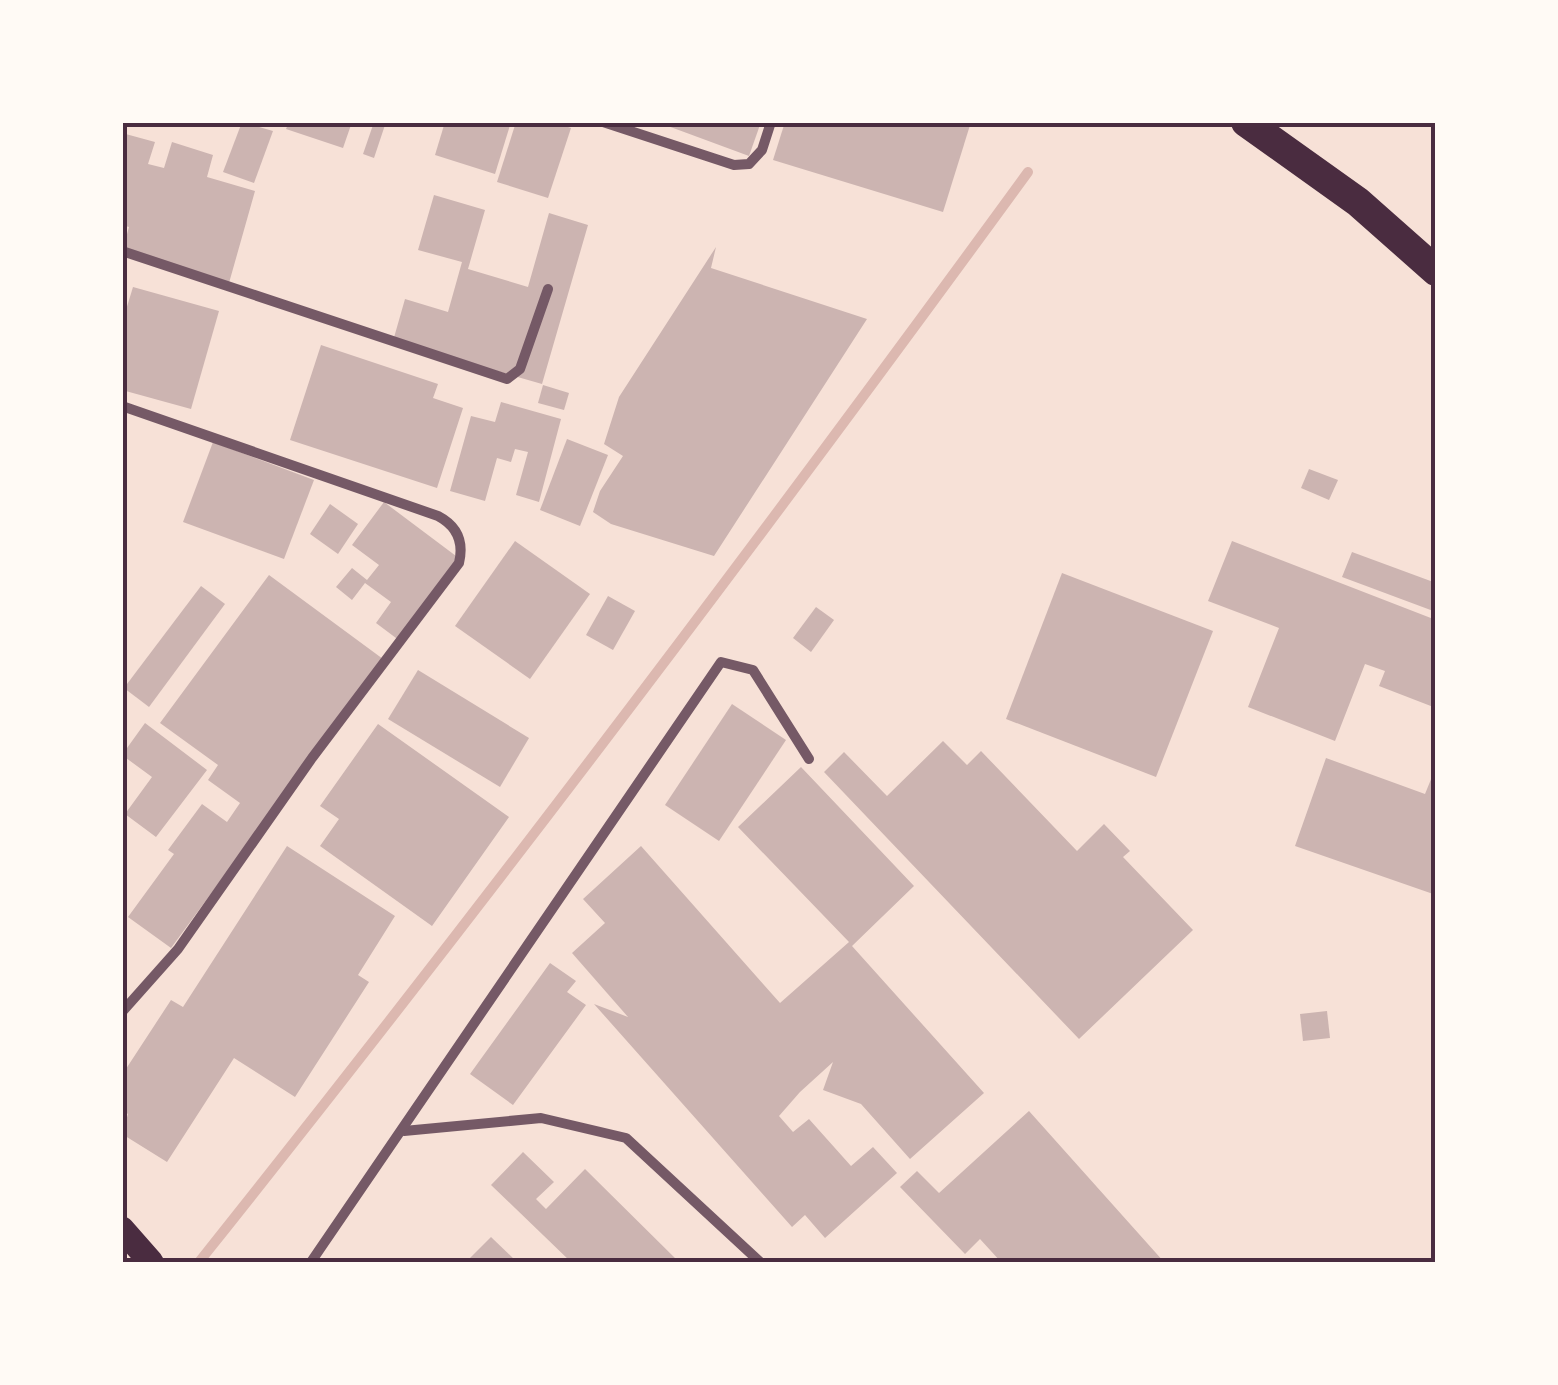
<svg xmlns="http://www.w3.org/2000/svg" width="1558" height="1385" font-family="'Roboto Condensed',sans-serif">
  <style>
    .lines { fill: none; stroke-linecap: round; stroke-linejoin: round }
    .stream { stroke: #dcb8b0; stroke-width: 10 }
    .building { fill: #ccb4b1 }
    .minor { stroke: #755966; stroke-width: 10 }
    .primary { stroke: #4a2c40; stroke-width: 25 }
    .motorway { stroke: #4a2c40; stroke-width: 30 }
    .neatline { fill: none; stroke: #4a2c40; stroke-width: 4 }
  </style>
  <rect width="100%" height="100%" fill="#f7e1d7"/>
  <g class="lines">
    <!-- stream -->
    <path class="stream" d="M199 1262C484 905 759 541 1028 172"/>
  </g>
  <!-- building -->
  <g class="building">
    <path d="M242 122 273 131 254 183 223 172Z"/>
    <path d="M289 122H352L343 148 286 129Z"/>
    <path d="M374 122H386L374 158 363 154Z"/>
    <path d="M445 122H511L495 174 435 155Z"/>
    <path d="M516 122H553L571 128 548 198 497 182Z"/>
    <path d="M657 122H761L749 156Z"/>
    <path d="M785 122H971L943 212 773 160Z"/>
    <path d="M122 133 155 142 148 164 164 168 172 142 213 155 207 177 255 191 229 283 122 252 129 227 122 225Z"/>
    <path d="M434 195 485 210 468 269 528 287 549 213 588 225 542 384 393 341 405 299 448 312 462 262 418 250Z"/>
    <path d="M716 247 711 268 867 319 714 556 611 524 593 512 600 491 623 456 604 444 619 397Z"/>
    <path d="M133 287 219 311 191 409 122 390V323Z"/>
    <path d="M321 345 438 384 433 398 463 408 437 488 290 440Z"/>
    <path d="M543 385 569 393 564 410 538 403Z"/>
    <path d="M501 402 561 419 539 502 516 495 528 452 515 449 511 462 497 458 485 501 450 491 471 416 495 422Z"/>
    <path d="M567 439 608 455 580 526 540 510Z"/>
    <path d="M213 442 314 480 284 559 183 522Z"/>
    <path d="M1309 469 1338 480 1329 500 1301 488Z"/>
    <path d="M384 502 460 559 400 641 376 623 391 602 365 583 352 600 336 587 352 568 367 580 379 565 352 545Z"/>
    <path d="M330 504 358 524 338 554 310 534Z"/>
    <path d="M515 541 590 594 530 679 455 626Z"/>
    <path d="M1232 541 1436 620V708L1379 686 1385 671 1365 664 1335 741 1248 707 1279 628 1208 601Z"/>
    <path d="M1352 552 1436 583V612L1342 577Z"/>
    <path d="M1062 573 1213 631 1156 777 1006 719Z"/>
    <path d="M269 575 383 659 171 948 128 917 174 854 168 850 202 804 227 822 240 803 208 780 218 765 160 723Z"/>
    <path d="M201 586 225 604 149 707 124 688Z"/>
    <path d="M608 596 635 611 613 650 586 635Z"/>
    <path d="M816 607 834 620 811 652 793 638Z"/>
    <path d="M418 670 529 738 500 787 388 719Z"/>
    <path d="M732 704 786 740 719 841 665 805Z"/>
    <path d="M145 723 207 770 156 837 125 814 152 777 122 755Z"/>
    <path d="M378 724 509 817 432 926 320 846 339 819 320 806Z"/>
    <path d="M943 741 967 765 981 751 1077 851 1104 824 1130 851 1123 857 1193 930 1079 1039 824 772 844 752 887 796Z"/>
    <path d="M1326 758 1425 794 1436 767V895L1295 846Z"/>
    <path d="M801 767 914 886 852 946 984 1093 910 1159 861 1104 823 1090 833 1062 800 1092 779 1116 793 1132 809 1119 851 1166 873 1147 897 1173 825 1238 805 1215 792 1227 594 1004 628 1017 572 953 605 923 583 899 641 846 780 1003 849 942 738 827Z"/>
    <path d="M287 846 395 916 358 975 369 982 295 1097 234 1058 167 1162 122 1134 128 1114 122 1110V1075L171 1000 183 1007Z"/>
    <path d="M550 963 576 981 567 992 586 1005 513 1105 470 1074Z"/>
    <path d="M1327 1011 1330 1038 1303 1041 1300 1014Z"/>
    <path d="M1029 1111 1164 1262H1001L980 1239 965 1254 900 1187 917 1171 939 1193Z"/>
    <path d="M523 1152 554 1182 536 1199 546 1209 585 1169 679 1262H571L491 1185Z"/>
    <path d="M491 1237 517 1262H466Z"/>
  </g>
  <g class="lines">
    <!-- minor -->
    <g class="minor">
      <path d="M603 122 734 165 749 164 762 150 771 122"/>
      <path d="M122 251 507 379 520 369 548 289"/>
      <path d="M122 406 438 516C457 526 464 542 459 563L312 758 178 949 122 1012"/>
      <path d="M404 1131 541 1118 626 1138 760 1262"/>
      <path d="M311 1262 721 662 753 670 809 759"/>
    </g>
    <!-- primary -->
    <path class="primary" d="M122 1229 151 1262"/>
    <!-- motorway -->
    <path class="motorway" d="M1246 122 1358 202 1436 271"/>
  </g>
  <!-- border -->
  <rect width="1558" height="1385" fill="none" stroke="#fffaf5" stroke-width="250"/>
  <rect x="125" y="125" width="1308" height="1135" class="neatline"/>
</svg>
